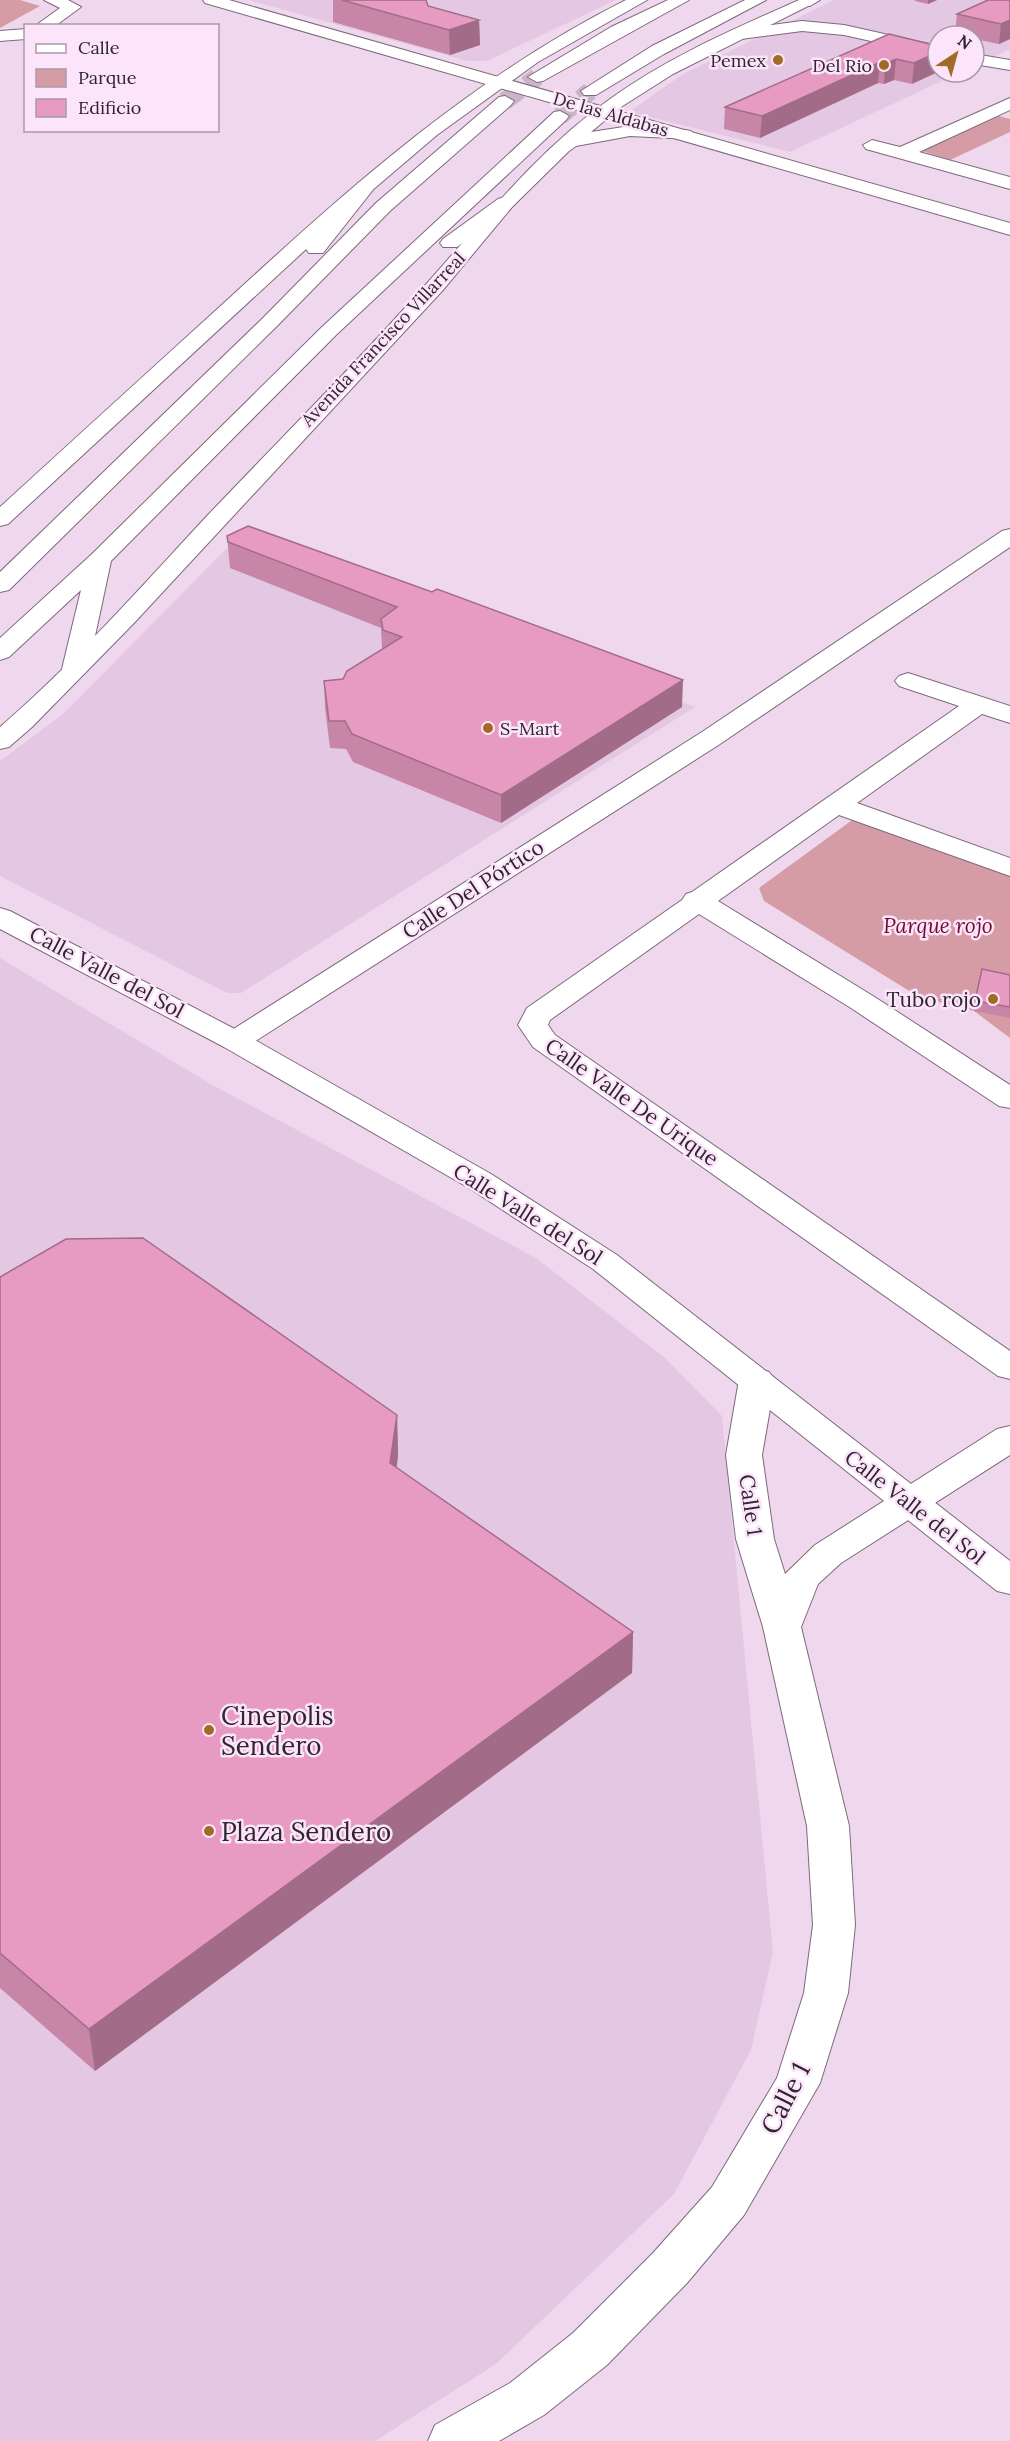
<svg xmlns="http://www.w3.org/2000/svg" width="1010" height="2441" font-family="Lora,serif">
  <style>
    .built { fill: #e4c8e3 }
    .green { fill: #d59ca6 }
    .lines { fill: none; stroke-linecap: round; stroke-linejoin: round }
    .highway-tunnel { stroke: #c9b4c8; stroke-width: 18; stroke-dasharray: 18 9; stroke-linecap: butt }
    .minor-casing { stroke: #7d697c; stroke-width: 2 }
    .major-casing { stroke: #7d697c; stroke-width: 2 }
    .highway-casing { stroke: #7d697c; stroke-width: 2 }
    .minor { fill: #fff; fill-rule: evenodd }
    .major { fill: #fff; fill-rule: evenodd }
    .highway { fill: #fff; fill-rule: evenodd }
    .wall { fill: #c785a7 }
    .shaded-wall { fill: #a26c88 }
    .building { fill: #e79bc2; stroke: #a26c88; stroke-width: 1.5 }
    .poi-dot { fill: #a26a27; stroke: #fce5fb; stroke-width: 2 }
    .labels { text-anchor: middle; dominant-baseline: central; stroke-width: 5; stroke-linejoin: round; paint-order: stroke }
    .far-poi-label { font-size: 18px; fill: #2f262f; stroke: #fce5fb; text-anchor: end }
    .far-street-label { font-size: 18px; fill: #2f262f; stroke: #fce5fb }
    .street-label { font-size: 21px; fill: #2f262f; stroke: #fce5fb }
    .park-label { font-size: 21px; font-style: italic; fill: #700a2f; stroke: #fce5fb }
    .poi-label { font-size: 21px; fill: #2f262f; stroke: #fce5fb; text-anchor: end }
    .near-poi-label { font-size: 26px; fill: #2f262f; stroke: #fce5fb; text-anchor: start }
    .near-street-label { font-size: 26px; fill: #2f262f; stroke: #fce5fb }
  </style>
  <rect width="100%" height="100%" fill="#efd8ee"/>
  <!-- built -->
  <g class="built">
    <path d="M249 0H616L487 61H467Z"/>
    <path d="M834 0H1010V49L974 66V36H938V72H961L790 152 629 112 683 74Z"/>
    <path d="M236 539 695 707 241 993H227L0 876V761L63 714Z"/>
    <path d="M0 958 209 1083 536 1258 665 1358 722 1416 773 1952 751 2050 674 2194 496 2364 375 2441H0Z"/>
  </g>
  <!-- green -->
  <g class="green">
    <path d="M0 0H20L40 6 0 28Z"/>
    <path d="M988 113 1010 119V132L950 160 916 149Z"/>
    <path d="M855 818 1010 876V1038L974 1011 919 997 764 901 759 888Z"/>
  </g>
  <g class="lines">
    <!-- highway-tunnel -->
    <g class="highway-tunnel">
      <path d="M505 101 537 77"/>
      <path d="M560 116 590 91"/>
    </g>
    <!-- minor casing -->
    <g class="minor-casing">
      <g id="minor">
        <path d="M44 0H68L81 7 55 26H35L60 8Z"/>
        <path d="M203 0H229L1010 223V235L205 3Z"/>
        <path d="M802 21 844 25 938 46V56L844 35 802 31 733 40 725 35 733 30Z"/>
        <path d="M26 29V39L0 41V31Z"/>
        <path d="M974 54 1010 60V70L974 64Z"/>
        <path d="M1010 98V110L919 152 1010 177V189L866 149 863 145 872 140 900 147Z"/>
        <path d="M1010 529V547L720 744 246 1047 235 1050 224 1047 220 1041 224 1035 702 732 1002 531Z"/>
        <path d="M908 673 1010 706V723L982 714 857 803 1010 858V876L839 815 718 901 873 996 1010 1085V1108L999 1106 851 1008 699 914 550 1020 548 1025 555 1035 1010 1351V1379L998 1376 533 1047 518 1025 527 1008 682 900 686 894 692 892 959 706 899 686 895 681 899 676Z"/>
        <path d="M757 1368 769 1372 775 1380 762 1455 774 1539 785 1574 815 1545 997 1429 1010 1426V1455L841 1563 818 1584 801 1627 849 1826 855 1925 848 1993 820 2083 744 2215 687 2283 607 2365 544 2415 499 2441H428L435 2425 510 2383 573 2333 653 2253 712 2187 777 2078 804 1993 813 1925 807 1826 763 1627 736 1539 726 1455 739 1380 745 1372Z"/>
      </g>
    </g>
    <!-- major casing -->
    <g class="major-casing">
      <g id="major">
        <path d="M626 0H647L538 62 437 135 342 216 8 524 0 526V507C75 438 150 370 225 302 350 187 474 76 626 0Z"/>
        <path d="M799 0H820L673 74 621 107 591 132 630 126 685 130 691 131 694 135 691 139 630 136 576 146 569 151 512 207 443 290 134 623 32 727 9 747 0 749V727C74 663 140 588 207 516 281 438 358 362 429 281 486 217 538 150 610 99 668 57 734 29 799 0Z"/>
        <path d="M0 908 10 911 246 1035 491 1174 617 1255 1010 1561V1594L997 1591 593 1269 469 1188 224 1047 0 929Z"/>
      </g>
    </g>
    <!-- highway casing -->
    <g class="highway-casing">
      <g id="highway">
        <path d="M668 0H689L543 81 537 82 528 77 611 27Z"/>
        <path d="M745 0H766L664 54 596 95H584L581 91 652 46Z"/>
        <path d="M802 0H818V1L810 6 804 4Z"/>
        <path d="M505 96 514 101 511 105 390 211 278 325 9 590 0 592V572L264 317 376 203 499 97Z"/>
        <path d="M560 111 569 116 566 120 336 335 111 561 88 669 84 674 75 677 66 674 62 669 81 590 9 657 0 660V638L92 554 322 327 554 112Z"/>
        <path d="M365 181 374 187 372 191 323 253H309L306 249 309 245 358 183Z"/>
        <path d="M505 197 514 203 512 207 457 247H443L440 243 443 239 498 199Z"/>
      </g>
    </g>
    <!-- minor -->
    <use href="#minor" class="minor"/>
    <!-- major -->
    <use href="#major" class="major"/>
    <!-- highway -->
    <use href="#highway" class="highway"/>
  </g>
  <!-- wall -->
  <g class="wall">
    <path d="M333 0H426L428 6 479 20 480 45 450 55 333 22Z"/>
    <path d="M915 0H937L928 4 915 1Z"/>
    <path d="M1010 0V39L999 44 974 39V36H963L955 34 957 14Z"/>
    <path d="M938 46 912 84 894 80 884 84 878 83 760 138 724 129 725 107Z"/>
    <path d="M227 536 682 707 501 823 353 762 346 749 330 748 325 708 324 681 343 679 382 649 381 628 230 568Z"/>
    <path d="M1010 975V1018L974 1011 975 1001Z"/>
    <path d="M0 1277 397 1415 398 1455 397 1468 633 1632 632 1673 95 2071 0 1988Z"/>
  </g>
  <!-- shaded-wall -->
  <g class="shaded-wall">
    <path d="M928 0H937L928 4Z"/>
    <path d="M479 20 480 45 450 55 449 30Z"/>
    <path d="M1010 20V39L999 44 1001 24Z"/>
    <path d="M938 52V72L912 84 914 63Z"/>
    <path d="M896 59 894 80 884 84 885 64Z"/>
    <path d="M880 62 878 83 760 138 762 116Z"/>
    <path d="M683 680 682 707 501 823V795Z"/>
    <path d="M397 1415 398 1455 392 1504 390 1463Z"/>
    <path d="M633 1632 632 1673 95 2071 89 2029Z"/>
  </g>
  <!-- building -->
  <g class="building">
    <path d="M342 0H426L428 6 479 20 449 30Z"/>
    <path d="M988 0H1010V20L1001 24 957 14Z"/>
    <path d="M889 34 938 46V52L914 63 896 59 885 64 880 62 762 116 725 107Z"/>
    <path d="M248 526 432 592 437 589 683 680 501 795 352 734 345 721H329L324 681 343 679 347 671 402 637 383 630 381 619 397 607 228 542 227 536Z"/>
    <path d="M982 969 1010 975V1007L975 1001Z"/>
    <path d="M143 1238 397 1415 390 1463 633 1632 89 2029 0 1953V1277L66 1239Z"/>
  </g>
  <!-- markers -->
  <g class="poi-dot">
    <circle cx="778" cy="60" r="6"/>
    <circle cx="884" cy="65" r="6"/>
    <circle cx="488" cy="728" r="6"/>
    <circle cx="993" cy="999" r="6"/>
    <circle cx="209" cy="1730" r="6"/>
    <circle cx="209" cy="1831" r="6"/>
  </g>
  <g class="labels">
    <!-- far-poi labels -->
    <g class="far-poi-label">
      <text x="766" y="60">Pemex</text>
      <text x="872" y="65">Del Rio</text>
      <text x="500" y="728" text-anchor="start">S-Mart</text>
    </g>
    <!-- far-street labels -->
    <g class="far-street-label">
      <text transform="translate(611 114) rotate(16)">De las Aldabas</text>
      <text transform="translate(383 339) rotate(-47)">Avenida Francisco Villarreal</text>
    </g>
    <!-- street labels -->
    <g class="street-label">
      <text transform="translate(473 889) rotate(-33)">Calle Del Pórtico</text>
      <text transform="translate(107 972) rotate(28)">Calle Valle del Sol</text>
      <text transform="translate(632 1102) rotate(35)">Calle Valle De Urique</text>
      <text transform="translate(528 1214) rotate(32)">Calle Valle del Sol</text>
      <text transform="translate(751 1505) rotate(82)">Calle 1</text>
      <text transform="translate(915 1507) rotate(38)">Calle Valle del Sol</text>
    </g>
    <!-- park labels -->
    <g class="park-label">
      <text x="938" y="925">Parque rojo</text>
    </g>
    <!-- poi labels -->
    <g class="poi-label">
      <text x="981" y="999">Tubo rojo</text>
    </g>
    <!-- near-poi labels -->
    <g class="near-poi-label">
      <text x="221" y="1715">Cinepolis<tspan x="221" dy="30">Sendero</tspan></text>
      <text x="221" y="1831">Plaza Sendero</text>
    </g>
    <!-- near-street labels -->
    <g class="near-street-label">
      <text transform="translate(785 2098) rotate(-63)">Calle 1</text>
    </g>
  </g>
  <!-- legend -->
  <rect x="24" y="24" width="195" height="108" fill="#fce5fb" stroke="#aa99a9" stroke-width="1.5"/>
  <rect x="36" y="44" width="30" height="9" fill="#ffffff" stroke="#aa99a9" stroke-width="1.5"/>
  <text x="78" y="54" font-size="18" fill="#2f262f">Calle</text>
  <rect x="36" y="69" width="30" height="18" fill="#d59ca6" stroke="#aa99a9" stroke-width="1.5"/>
  <text x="78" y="84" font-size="18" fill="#2f262f">Parque</text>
  <rect x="36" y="99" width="30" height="18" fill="#e79bc2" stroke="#aa99a9" stroke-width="1.5"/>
  <text x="78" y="114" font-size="18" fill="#2f262f">Edificio</text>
  <!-- north arrow -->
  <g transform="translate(956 54) rotate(36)"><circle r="28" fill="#fce5fb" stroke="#aa99a9" stroke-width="1.5"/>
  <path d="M0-4.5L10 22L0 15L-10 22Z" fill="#a26a27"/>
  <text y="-9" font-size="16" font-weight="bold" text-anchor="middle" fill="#2f262f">N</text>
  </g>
</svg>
